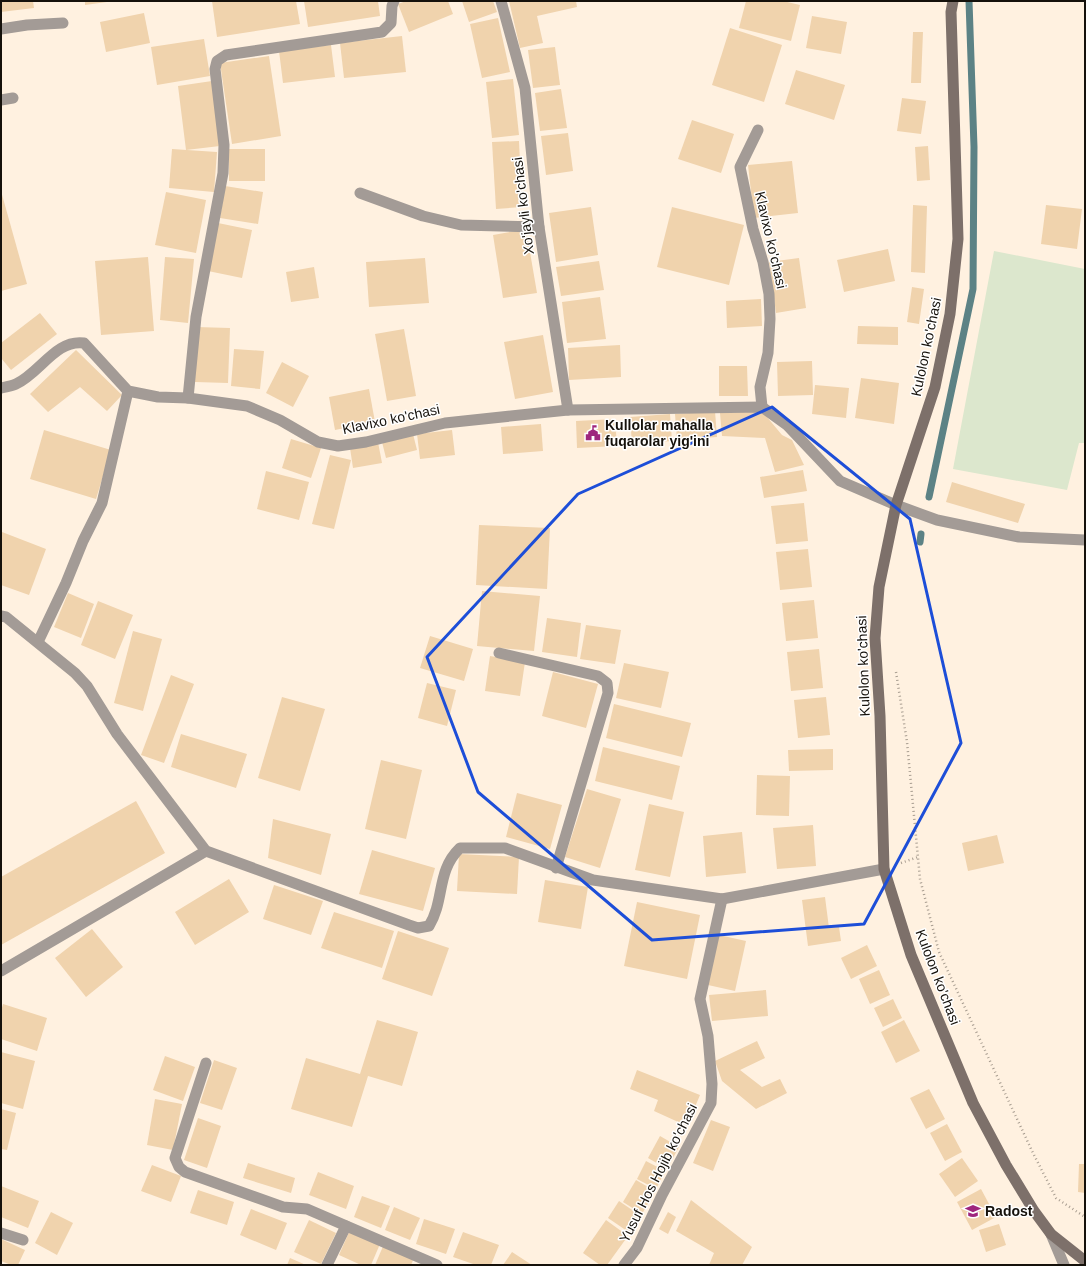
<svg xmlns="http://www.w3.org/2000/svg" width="1086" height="1266" font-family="Arial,sans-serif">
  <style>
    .green { fill: #dce7cd }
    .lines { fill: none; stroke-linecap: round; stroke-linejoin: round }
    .stream { stroke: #5c8285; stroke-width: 7 }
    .building { fill: #f0d3ad }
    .path { stroke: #a99e91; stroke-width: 2.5; stroke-dasharray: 1 3; stroke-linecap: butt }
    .service { stroke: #a39b96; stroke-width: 11 }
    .minor { stroke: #a39b96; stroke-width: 11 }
    .secondary { stroke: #7d706a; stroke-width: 11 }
    .marked { fill: none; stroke: #1d4ed8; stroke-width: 3; stroke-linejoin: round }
    .labels { text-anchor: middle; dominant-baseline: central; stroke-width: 3; stroke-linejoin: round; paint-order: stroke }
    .street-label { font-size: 14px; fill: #15110b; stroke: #fff }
    .poi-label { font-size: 14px; font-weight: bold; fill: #15110b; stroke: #fff; text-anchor: start }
  </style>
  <rect width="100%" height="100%" fill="#fff1e0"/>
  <!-- green -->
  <path class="green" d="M994 251 1085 269V443H1079L1067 490 953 469Z"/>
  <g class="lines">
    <!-- stream -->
    <g class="stream">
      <path d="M929 497 973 289 974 147 969 1"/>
      <path d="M920 542 921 534"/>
    </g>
  </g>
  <!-- building -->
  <g class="building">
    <path d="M1 1H33L34 8 1 12Z"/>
    <path d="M85 1H107V2L85 5Z"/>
    <path d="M212 1H296L300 24 217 37Z"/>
    <path d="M304 1H378L380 16 308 27Z"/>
    <path d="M406 1H448L453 14 409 32 398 4Z"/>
    <path d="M462 1H493L497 12 469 22Z"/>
    <path d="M509 1H576L577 7 537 16 543 43 520 48Z"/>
    <path d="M746 1H783L800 5 791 41 739 28Z"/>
    <path d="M144 13 150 43 106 52 100 22Z"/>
    <path d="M812 16 847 22 841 54 806 48Z"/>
    <path d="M498 18 510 72 482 78 470 24Z"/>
    <path d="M730 28 782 45 764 102 712 85Z"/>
    <path d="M913 32H923L921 83H911Z"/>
    <path d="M402 36 406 72 344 78 340 43Z"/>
    <path d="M204 39 210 76 157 85 151 47Z"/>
    <path d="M331 45 335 77 283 83 279 51Z"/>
    <path d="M555 47 560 85 533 88 528 50Z"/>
    <path d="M269 56 281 136 232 144 220 63Z"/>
    <path d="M796 70 845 85 834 120 785 104Z"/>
    <path d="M513 79 519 135 492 138 486 82Z"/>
    <path d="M212 81 220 146 186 150 178 86Z"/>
    <path d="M561 89 567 128 540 131 535 93Z"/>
    <path d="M902 98 926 101 921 134 897 131Z"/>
    <path d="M692 120 734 134 721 173 678 159Z"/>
    <path d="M568 133 573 171 546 175 541 136Z"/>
    <path d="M519 141 522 207 496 209 492 142Z"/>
    <path d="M928 146 930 180 917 181 915 147Z"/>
    <path d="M172 149 217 152 214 192 169 188Z"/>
    <rect x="229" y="149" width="36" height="32"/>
    <path d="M792 161 798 213 754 218 748 165Z"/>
    <path d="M225 186 263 192 258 224 220 218Z"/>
    <path d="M1 191 27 284 1 291Z"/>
    <path d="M166 192 206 200 196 253 155 245Z"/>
    <path d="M913 205 927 206 925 273 911 272Z"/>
    <path d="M1046 205 1082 209 1077 249 1041 244Z"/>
    <path d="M591 207 598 255 556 262 549 213Z"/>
    <path d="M672 207 744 225 729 285 657 267Z"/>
    <path d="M218 223 252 230 242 278 208 271Z"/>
    <path d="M526 229 537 293 503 298 493 235Z"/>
    <path d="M888 249 895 281 844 292 837 260Z"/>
    <path d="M148 257 154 331 101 335 95 261Z"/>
    <path d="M165 257 194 259 188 323 160 320Z"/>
    <path d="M425 258 429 303 369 307 366 262Z"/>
    <path d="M799 258 806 308 776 313 769 262Z"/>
    <path d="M599 261 604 290 561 296 556 267Z"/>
    <path d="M314 267 319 298 291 302 286 272Z"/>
    <path d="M912 287 924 289 919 324 907 322Z"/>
    <path d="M600 297 606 339 567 343 562 302Z"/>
    <path d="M761 299 762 326 727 328 726 301Z"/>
    <path d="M40 313 57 334 11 370 1 358V343Z"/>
    <path d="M858 326 898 327V345L857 344Z"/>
    <path d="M196 327 230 328 228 383 195 382Z"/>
    <path d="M404 329 416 396 387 401 375 334Z"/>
    <path d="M543 335 553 392 515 399 504 342Z"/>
    <path d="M620 345 621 377 569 380 568 348Z"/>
    <path d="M234 349 264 351 260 389 231 386Z"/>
    <path d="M76 350 122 395 107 411 80 387 48 412 30 394Z"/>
    <path d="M812 361 813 395 778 396 777 362Z"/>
    <path d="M282 362 309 376 293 407 266 393Z"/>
    <path d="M719 366H747L748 396H719Z"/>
    <path d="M861 378 899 383 894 424 855 418Z"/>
    <path d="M815 385 849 388 846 418 812 414Z"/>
    <path d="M369 389 375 422 335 430 329 397Z"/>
    <path d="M715 411 717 437 677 440 675 414Z"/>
    <path d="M762 411 782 435 792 440 804 465 775 472 765 438 722 436 720 413Z"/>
    <path d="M670 414 672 441 632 444 630 417Z"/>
    <path d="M615 419 617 446 577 448 576 421Z"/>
    <path d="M541 424 543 451 503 454 501 427Z"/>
    <path d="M44 430 111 450 96 499 30 479Z"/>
    <path d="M452 430 455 455 420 459 417 434Z"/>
    <path d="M413 434 417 450 386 458 382 442Z"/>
    <path d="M291 439 321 448 311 478 282 468Z"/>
    <path d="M378 442 382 463 353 468 350 448Z"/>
    <path d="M330 455 351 460 334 529 312 524Z"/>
    <path d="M803 470 807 491 764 498 760 477Z"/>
    <path d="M266 471 309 482 299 520 257 509Z"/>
    <path d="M952 482 1025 504 1018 523 946 502Z"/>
    <path d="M804 503 808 541 776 544 771 506Z"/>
    <path d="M479 525 550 528 547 589 476 585Z"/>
    <path d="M2 532 46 549 29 595 1 585Z"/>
    <path d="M808 549 812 587 780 590 776 552Z"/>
    <path d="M482 591 540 596 534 651 477 646Z"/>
    <path d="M68 593 94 604 81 638 54 627Z"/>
    <path d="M814 600 818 638 786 641 782 603Z"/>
    <path d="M98 601 133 615 115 659 81 645Z"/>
    <path d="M547 618 581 623 577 657 542 652Z"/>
    <path d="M586 625 621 630 615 664 580 659Z"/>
    <path d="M133 631 162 639 143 711 114 703Z"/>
    <path d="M430 636 473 649 464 681 420 668Z"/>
    <path d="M819 649 823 688 791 691 787 652Z"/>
    <path d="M490 656 525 662 520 696 485 691Z"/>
    <path d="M624 663 669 672 661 708 616 698Z"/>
    <path d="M553 672 598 684 586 728 542 716Z"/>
    <path d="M171 675 194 684 164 763 141 755Z"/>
    <path d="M427 683 456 690 447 726 418 718Z"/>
    <path d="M282 697 325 709 300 791 258 778Z"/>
    <path d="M826 697 830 735 798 738 794 700Z"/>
    <path d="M614 704 691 723 682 757 606 738Z"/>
    <path d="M181 734 247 754 236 788 171 767Z"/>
    <path d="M603 747 680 766 672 800 595 781Z"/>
    <path d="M833 749V770L789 771 788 750Z"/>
    <path d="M381 760 422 770 406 839 365 829Z"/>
    <path d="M757 775 790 776 789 816 756 815Z"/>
    <path d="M587 789 621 799 600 868 565 857Z"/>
    <path d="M517 793 562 805 550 849 506 837Z"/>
    <path d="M136 801 165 853 1 945V877Z"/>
    <path d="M649 804 684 812 670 877 635 870Z"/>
    <path d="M273 819 331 834 321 875 268 858Z"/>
    <path d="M813 825 816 866 777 869 773 828Z"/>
    <path d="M742 832 746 873 706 877 703 836Z"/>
    <path d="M997 835 1004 863 968 871 962 843Z"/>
    <path d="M372 850 435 868 423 911 359 894Z"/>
    <path d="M459 854 519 857 517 894 457 891Z"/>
    <path d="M229 879 249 912 195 945 175 912Z"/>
    <path d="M545 880 588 887 581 929 538 922Z"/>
    <path d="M274 885 323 901 311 935 263 919Z"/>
    <path d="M825 897 829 928 839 927 841 941 808 946 802 900Z"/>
    <path d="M637 902 700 915 687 979 624 966Z"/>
    <path d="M334 912 394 931 382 968 321 948Z"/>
    <path d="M92 929 123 967 86 997 55 958Z"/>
    <path d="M398 931 449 948 432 996 382 979Z"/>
    <path d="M719 935 746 941 735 991 708 985Z"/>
    <path d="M867 945 877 966 851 979 841 958Z"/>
    <path d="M879 970 890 995 870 1004 859 979Z"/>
    <path d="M766 990 768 1016 712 1021 709 995Z"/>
    <path d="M893 999 902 1018 883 1027 874 1008Z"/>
    <path d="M3 1004 47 1018 37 1051 1 1039V1011Z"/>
    <path d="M377 1020 418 1032 402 1086 368 1076 352 1127 291 1109 306 1058 360 1074Z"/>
    <path d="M904 1020 920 1051 896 1063 881 1032Z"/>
    <path d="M757 1041 765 1058 740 1070 762 1087 780 1079 787 1093 756 1109 722 1081 715 1061Z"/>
    <path d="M1 1052 35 1061 23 1109 1 1103Z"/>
    <path d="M165 1056 195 1067 183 1101 153 1090Z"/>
    <path d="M214 1060 237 1068 222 1110 200 1103Z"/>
    <path d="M637 1070 700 1095 687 1126 654 1111 658 1100 630 1089Z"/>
    <path d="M929 1089 945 1119 926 1129 910 1098Z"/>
    <path d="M155 1099 182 1104 173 1150 147 1145Z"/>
    <path d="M1 1109 16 1113 7 1150 1 1149Z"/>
    <path d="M198 1118 221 1126 207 1168 184 1160Z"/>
    <path d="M711 1120 730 1127 713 1171 693 1163Z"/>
    <path d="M947 1124 962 1152 945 1161 930 1133Z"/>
    <path d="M660 1136 679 1147 667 1169 648 1158Z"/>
    <path d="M962 1158 978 1181 955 1197 939 1174Z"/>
    <path d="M646 1161 665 1171 656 1189 637 1179Z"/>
    <path d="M248 1163 295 1178 291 1193 243 1178Z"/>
    <path d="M1079 1164H1085V1193L1078 1192Z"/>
    <path d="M152 1165 181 1176 171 1202 141 1191Z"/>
    <path d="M318 1172 354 1186 346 1209 309 1195Z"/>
    <path d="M636 1180 655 1191 642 1214 623 1202Z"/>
    <path d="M1 1186 39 1201 28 1228 1 1217Z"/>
    <path d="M981 1189 996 1217 972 1230 957 1202Z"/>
    <path d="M198 1190 234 1202 227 1225 190 1213Z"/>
    <path d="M362 1196 390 1206 381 1228 354 1217Z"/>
    <path d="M691 1200 752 1247 742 1265H709L714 1253 676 1231Z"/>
    <path d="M619 1201 641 1216 630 1233 608 1218Z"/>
    <path d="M394 1207 420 1218 410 1240 385 1230Z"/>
    <path d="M251 1209 287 1223 276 1250 240 1235Z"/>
    <path d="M51 1212 73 1223 57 1255 35 1243Z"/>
    <path d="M668 1212 676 1217 668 1234 659 1229Z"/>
    <path d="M424 1219 455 1229 446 1254 416 1244Z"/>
    <path d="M309 1220 336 1233 321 1264 294 1252Z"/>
    <path d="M606 1220 628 1236 607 1265H600L583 1253Z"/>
    <path d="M999 1224 1006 1245 986 1252 979 1230Z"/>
    <path d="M350 1230 380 1244 371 1265H361L339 1255Z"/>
    <path d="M463 1232 499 1245 491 1265H476L453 1257Z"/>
    <path d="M1 1239 25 1250 18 1265H11L1 1261Z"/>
    <path d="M384 1244 414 1258 411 1265H375Z"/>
    <path d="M512 1252 532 1265H503Z"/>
    <path d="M290 1258 306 1265H287Z"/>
  </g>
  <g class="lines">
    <!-- path -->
    <g class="path">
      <path d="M896 672 907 742 920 879 939 952 1032 1151 1056 1198 1085 1217"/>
      <path d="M901 863 918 857"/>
    </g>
    <!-- service -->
    <g class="service">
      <path d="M360 193 423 216 461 225 539 227"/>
      <path d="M38 642 66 583 83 541 102 503 128 391"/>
      <path d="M499 653 598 676 607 683 608 693 556 868"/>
      <path d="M206 1063 175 1158 179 1167 185 1172 283 1207 307 1209 437 1265"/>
      <path d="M1 1233 23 1240"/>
      <path d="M327 1265 346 1226"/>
    </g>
    <!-- minor -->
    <g class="minor">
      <path d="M501 1 525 88 539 227 568 410"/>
      <path d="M1 29 27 25 63 23"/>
      <path d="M1 100 13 98"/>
      <path d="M758 130 740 167 753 229 763 262 769 294 770 319 768 353 760 387 762 407"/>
      <path d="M1 388C6 387 12 386 16 384 40 373 56 339 84 343L128 391 158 397 188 398 247 406 280 420 318 442 338 446 366 442 445 423 568 410 762 407 787 425 840 481 896 505 937 520 1019 537 1085 540"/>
      <path d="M188 398 196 317 223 173 224 145 215 69 217 61 226 55 382 32 391 23 392 6 394 1"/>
      <path d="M1 616 6 617 75 673 87 686 117 734 206 851 409 925 418 928 429 926C445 900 436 871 460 848H505L593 880 722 899 884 869"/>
      <path d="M1 971 206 851"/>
      <path d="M1051 1234 1064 1265"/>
      <path d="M624 1265 637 1248 662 1195 711 1103 712 1084 708 1036 700 999 722 899"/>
    </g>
    <!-- secondary -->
    <path class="secondary" d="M953 1 951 12 958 239 950 314 942 353 935 387 896 505 879 587 875 638 880 716 884 869 911 955 973 1103 1006 1165 1034 1211 1051 1234 1085 1261"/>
  </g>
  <!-- marked area -->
  <path class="marked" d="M772 407 910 519 961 743 864 924 652 940 478 792 427 657 578 494Z"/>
  <!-- icons -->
  <defs>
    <g id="civic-bare" transform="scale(1.2)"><path d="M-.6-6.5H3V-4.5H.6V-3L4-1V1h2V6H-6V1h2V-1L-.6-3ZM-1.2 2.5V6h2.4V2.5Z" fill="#9e267e" stroke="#fff" stroke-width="2.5" paint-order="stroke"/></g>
    <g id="school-bare" transform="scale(1.2)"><path d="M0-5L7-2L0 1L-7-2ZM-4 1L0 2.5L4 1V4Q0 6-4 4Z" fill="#9e267e" stroke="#fff" stroke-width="2.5" paint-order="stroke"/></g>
  </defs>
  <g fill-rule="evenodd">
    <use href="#civic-bare" x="593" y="433"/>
    <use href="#school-bare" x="973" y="1211"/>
  </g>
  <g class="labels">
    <!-- street labels -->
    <g class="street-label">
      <text transform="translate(523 206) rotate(-97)">Xo'jayli ko'chasi</text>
      <text transform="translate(771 240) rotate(77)">Klavixo ko'chasi</text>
      <text transform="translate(926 347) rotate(-78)">Kulolon ko'chasi</text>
      <text transform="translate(391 419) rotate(-12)">Klavixo ko'chasi</text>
      <text transform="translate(863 666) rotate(-92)">Kulolon ko'chasi</text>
      <text transform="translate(938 977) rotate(69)">Kulolon ko'chasi</text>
      <text transform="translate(658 1173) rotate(-63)">Yusuf Hos Hojib ko'chasi</text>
    </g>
    <!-- poi labels -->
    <g class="poi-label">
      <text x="605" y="425">Kullolar mahalla<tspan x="605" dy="16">fuqarolar yig'ini</tspan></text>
      <text x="985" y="1211">Radost</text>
    </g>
  </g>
  <!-- border -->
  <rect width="1086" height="1266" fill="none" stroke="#15110b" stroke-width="4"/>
</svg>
